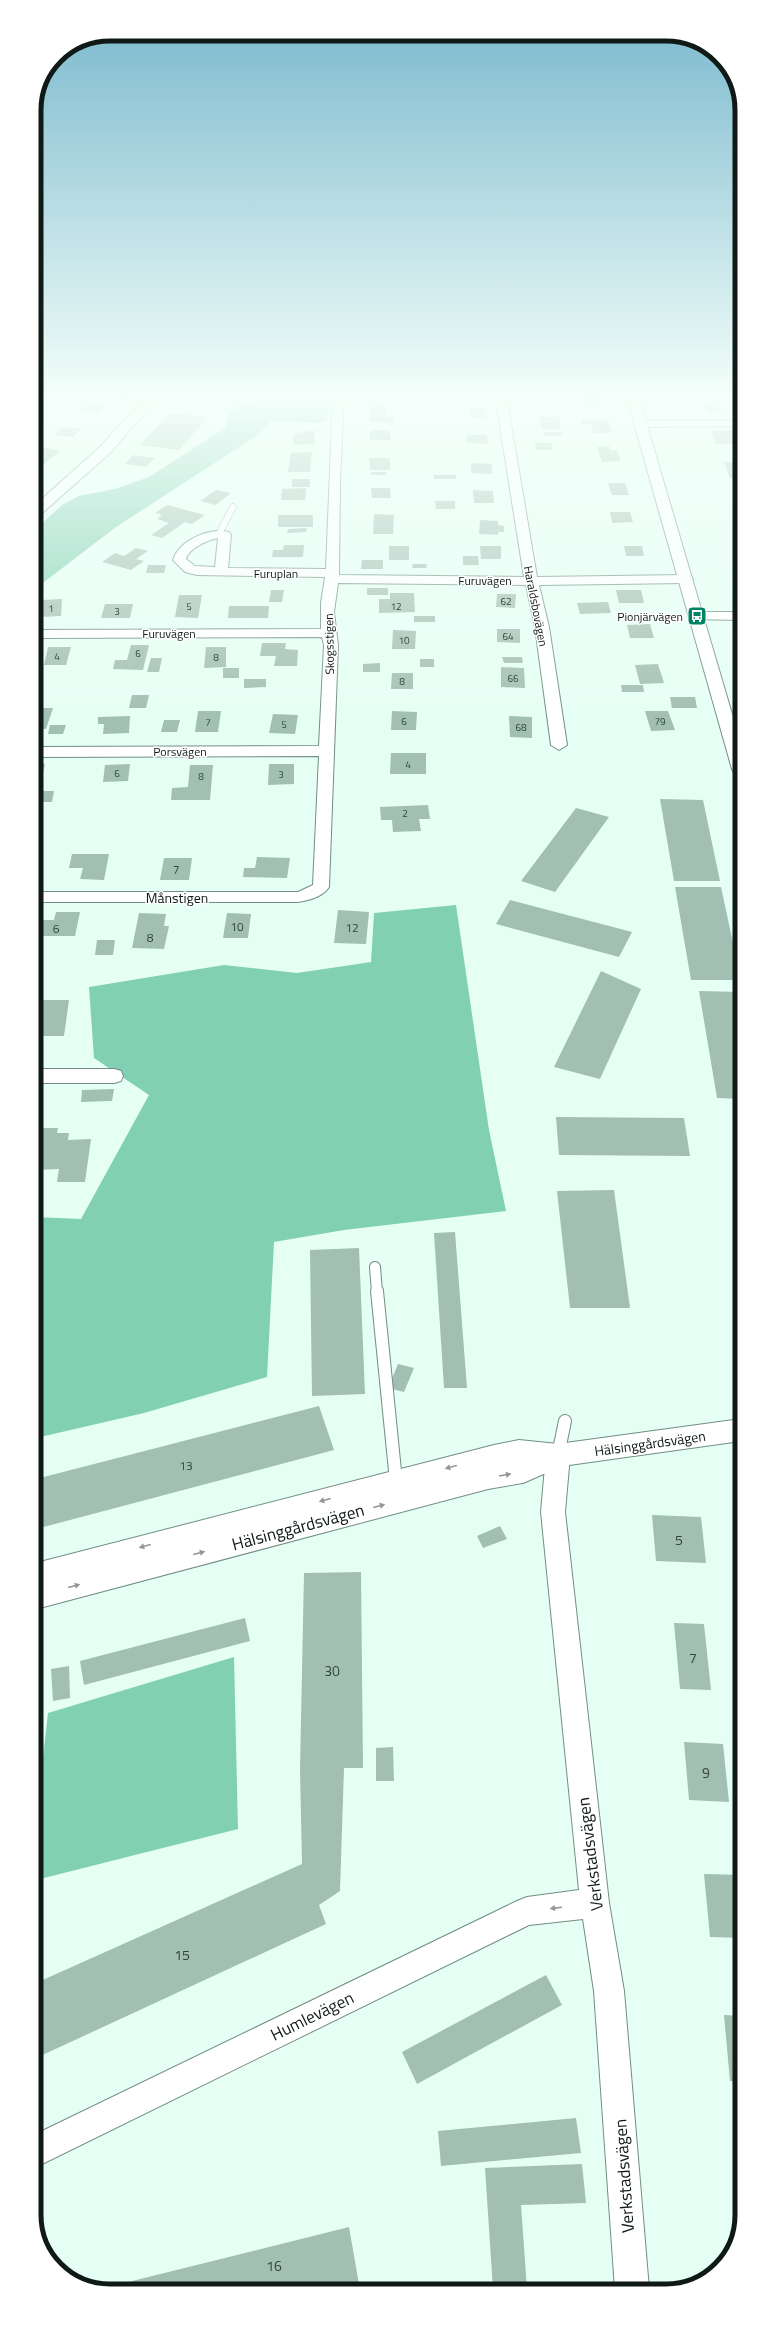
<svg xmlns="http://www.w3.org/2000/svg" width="776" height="2325" font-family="'Titillium Web',sans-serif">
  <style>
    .forest { fill: #82d0b4 }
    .building { fill: #a2bfb3 }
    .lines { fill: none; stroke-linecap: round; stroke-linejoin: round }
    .service-far2-casing { stroke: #728e83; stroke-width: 7 }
    .service-far1-casing { stroke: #728e83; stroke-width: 12 }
    .service-casing { stroke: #728e83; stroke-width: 14 }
    .minor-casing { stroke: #728e83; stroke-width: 2 }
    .tertiary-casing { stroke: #728e83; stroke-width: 2 }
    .service-far2 { stroke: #fff; stroke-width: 6 }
    .service-far1 { stroke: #fff; stroke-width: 10 }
    .service { stroke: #fff; stroke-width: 12 }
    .minor { fill: #fff; fill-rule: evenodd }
    .tertiary { fill: #fff; fill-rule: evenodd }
    .oneway { fill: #939896 }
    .labels { text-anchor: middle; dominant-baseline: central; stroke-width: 3; stroke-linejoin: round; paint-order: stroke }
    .far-number-label { font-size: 10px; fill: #34433d }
    .far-street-label { font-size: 12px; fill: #0f1a16; stroke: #fff }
    .far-poi-label { font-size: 12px; fill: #0f1a16; stroke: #fff; text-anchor: end }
    .number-label { font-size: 12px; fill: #34433d }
    .street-label { font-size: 14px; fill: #0f1a16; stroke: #fff }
    .near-number-label { font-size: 14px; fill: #34433d }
    .near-street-label { font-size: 17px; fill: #0f1a16; stroke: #fff }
    .rim { fill: none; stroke: #0f1a16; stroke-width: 5 }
  </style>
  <rect width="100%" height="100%" fill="#e6fff5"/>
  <!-- forest -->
  <g class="forest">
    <path d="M272 395H330L327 420 317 423 271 421 258 435 116 527 35 589V530L62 505 79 496 115 489 149 477 225 428 228 416 239 404 252 403Z"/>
    <path d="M456 905 489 1130 506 1211 344 1230 274 1242 267 1377 144 1413 36 1438 35 1217 81 1219 149 1095 94 1058 89 987 224 965 297 973 371 962 374 913Z"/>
    <path d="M234 1657 238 1829 36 1880V1819L48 1713Z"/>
  </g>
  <!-- building -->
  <g class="building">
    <path d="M34 395H56L43 402 34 400Z"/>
    <path d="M585 397H602L604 404H587Z"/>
    <path d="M708 400H721L724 403H718L723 412 708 413 702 404H710Z"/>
    <path d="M88 401 106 403 98 412 80 410Z"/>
    <path d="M371 404 387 405V416H394V423L370 422Z"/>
    <path d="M469 408H484L486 418H471Z"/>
    <path d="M170 413 208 417 179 450 140 445Z"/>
    <path d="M540 417H559L561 429H541Z"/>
    <path d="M581 419H608L612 433H593L592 424H582Z"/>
    <path d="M63 427 81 429 73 437 55 435Z"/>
    <path d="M314 430 315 444 294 445 293 434Z"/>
    <path d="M370 430H390L391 440H370Z"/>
    <path d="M711 430H738L740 444H716Z"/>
    <path d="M543 432H562L563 436H544Z"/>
    <path d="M467 435H487L488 444 467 443Z"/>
    <path d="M535 443H551L553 450H536Z"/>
    <path d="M609 446 610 450H617L621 461 602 462 597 447Z"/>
    <path d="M43 447 60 451 40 467 35 466V454Z"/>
    <path d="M312 452 310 472H288L291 453Z"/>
    <path d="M133 455 155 458 146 467 125 464Z"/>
    <path d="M369 458H390V470H370Z"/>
    <path d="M724 462H740V477L730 478Z"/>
    <path d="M471 463 492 464V474L471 473Z"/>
    <rect x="371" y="472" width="15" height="3"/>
    <rect x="434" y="475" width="22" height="4"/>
    <rect x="292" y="479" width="18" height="8"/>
    <path d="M608 483H625L629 495H612Z"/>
    <path d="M306 488 305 500H281L282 489Z"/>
    <path d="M371 488H390L391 498H372Z"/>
    <path d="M216 490 231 493 216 505 200 501Z"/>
    <path d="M473 490 493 491 494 503H474Z"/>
    <path d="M435 501H455V509H436Z"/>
    <path d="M167 505 205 515 192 524 185 522 162 538 151 535 169 523 157 519 162 515 155 513Z"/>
    <path d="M610 512H630L633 522 612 523Z"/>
    <path d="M374 514 394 515 393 534H373Z"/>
    <rect x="278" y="515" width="35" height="12"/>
    <path d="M480 520 498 521V525L504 526V532H498V535L479 534Z"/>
    <path d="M307 528 306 532 287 533 288 529Z"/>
    <path d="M284 545H304L303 557H272L273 550H283Z"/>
    <rect x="389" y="546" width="20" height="14"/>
    <path d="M480 546H501V559H481Z"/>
    <path d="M624 546H642L644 556H626Z"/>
    <path d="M136 548 148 551 136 559 144 561 131 570 102 562 115 553 124 556Z"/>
    <path d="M463 556H478L479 565H463Z"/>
    <path d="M362 560H383V569H361Z"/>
    <path d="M413 564H427L426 568H412Z"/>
    <path d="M148 565H166L164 573H146Z"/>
    <rect x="367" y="588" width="21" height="7"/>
    <path d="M271 590H284L282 602H269Z"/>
    <path d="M616 590H641L644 603H619Z"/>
    <path d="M390 593H414L415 612 379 613V599H390Z"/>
    <path d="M497 594H516L515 608 496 607Z"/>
    <path d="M179 595H202L198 618 175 617Z"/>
    <path d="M62 599 61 616 39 617 41 600Z"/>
    <path d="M608 602 611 613 580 614 577 603Z"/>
    <path d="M105 604H133L130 618H101Z"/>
    <path d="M229 606H269L268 618H228Z"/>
    <rect x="414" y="616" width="21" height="6"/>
    <path d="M650 624 654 638H630L627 625Z"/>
    <path d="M497 629H520V643L497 642Z"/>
    <path d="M393 630 416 631 415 649H392Z"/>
    <path d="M262 643H286L285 649 298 650 297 666H274L276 656H260Z"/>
    <path d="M131 645H149L143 670 113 669 115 660H127Z"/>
    <path d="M48 647H71L66 665H44Z"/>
    <path d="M206 647H226V667L204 668Z"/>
    <path d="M502 657H522L523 663H504Z"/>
    <path d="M151 658H162L159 672H147Z"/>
    <rect x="420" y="659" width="14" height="8"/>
    <path d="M380 663V672H363V664Z"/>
    <path d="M658 664 664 683 640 684 635 665Z"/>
    <path d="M501 667 524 668 525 688 501 687Z"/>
    <rect x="223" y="668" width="16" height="10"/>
    <path d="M392 673H413V689H391Z"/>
    <path d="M244 679H266V687L244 688Z"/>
    <path d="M621 685H643L644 692H622Z"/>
    <path d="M132 695H149L146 708H129Z"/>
    <path d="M670 697H695L697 708H672Z"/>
    <path d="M35 708H53L46 729H35Z"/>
    <path d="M198 711H221L218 732H195Z"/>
    <path d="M392 711 417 712 416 730H391Z"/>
    <path d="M645 711H668L675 730 651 731Z"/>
    <path d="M273 714 298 715 295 734 269 733Z"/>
    <path d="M130 716 129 733 103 734 104 724H98V717Z"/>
    <path d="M509 716 532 717V738L510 737Z"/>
    <path d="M164 720H180L177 732H161Z"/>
    <path d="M50 725H66L63 734H48Z"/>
    <path d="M391 753H426V774H390Z"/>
    <path d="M35 764H45L39 790H35Z"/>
    <path d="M130 764 128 781 103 782 105 765Z"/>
    <path d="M269 764H294V784L268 785Z"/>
    <path d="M190 765H213L210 800H171L172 788 188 787Z"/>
    <path d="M38 791H54L52 802H35Z"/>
    <path d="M660 799 703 800 720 881H674Z"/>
    <path d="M428 805 430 819H419L421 831 393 832 392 820H381L380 807Z"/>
    <path d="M576 808 609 817 555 892 521 881Z"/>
    <path d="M72 854H109L104 880 80 879 83 868H69Z"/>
    <path d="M257 857 290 858 287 878 243 877 244 868H255Z"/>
    <path d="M164 858H192L189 880H160Z"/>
    <path d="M675 887H721L741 980H691Z"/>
    <path d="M510 900 632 932 619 957 496 924Z"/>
    <path d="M338 910 369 912 366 944 334 943Z"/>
    <path d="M56 912H80L75 936H35V920H54Z"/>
    <path d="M139 913 166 914 164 926H169L164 949 132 948Z"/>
    <path d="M227 913 251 914 248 938H223Z"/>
    <path d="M97 940H115L113 955H95Z"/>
    <path d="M601 971 641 989 600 1079 554 1067Z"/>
    <path d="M699 991 741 992V1099L717 1098Z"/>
    <path d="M39 1000H69L64 1036H35Z"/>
    <path d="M114 1089 112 1101 81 1102 82 1090Z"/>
    <path d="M556 1117 684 1118 690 1156 559 1155Z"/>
    <path d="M39 1128H58L57 1133H69L68 1140 91 1139 85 1182H57L59 1169 35 1170V1134H38Z"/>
    <path d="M614 1190 630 1308H570L557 1191Z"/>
    <path d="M455 1232 467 1388H444L434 1233Z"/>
    <path d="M359 1248 365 1394 312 1396 310 1250Z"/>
    <path d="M398 1364 414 1368 404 1392 388 1388Z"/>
    <path d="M319 1406 334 1450 36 1529V1479Z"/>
    <path d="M652 1515 701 1517 706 1563 656 1561Z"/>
    <path d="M500 1526 507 1539 483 1548 477 1536Z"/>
    <path d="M361 1572 363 1768H344L340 1891 319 1905 326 1924 36 2058V1983L302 1864 300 1769 304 1573Z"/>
    <path d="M245 1618 250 1641 84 1685 80 1661Z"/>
    <path d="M674 1623 704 1624 711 1690 680 1689Z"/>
    <path d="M69 1666 70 1698 53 1701 51 1669Z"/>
    <path d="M684 1742 723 1744 729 1802 689 1800Z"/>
    <path d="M393 1747 394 1781H376V1748Z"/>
    <path d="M704 1874 742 1875V1938L710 1937Z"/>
    <path d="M546 1975 562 2005 417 2084 402 2052Z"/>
    <path d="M724 2015 742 2016V2082L730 2081Z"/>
    <path d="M576 2118 581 2153 441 2166 438 2131Z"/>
    <path d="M582 2164 586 2203 521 2205 527 2289H493L485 2168Z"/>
    <path d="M349 2227 360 2290 105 2291 100 2289Z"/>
  </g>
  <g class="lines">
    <!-- service-far2 casing -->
    <g class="service-far2-casing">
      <path id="service-far2" d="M219 534 233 507"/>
    </g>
    <!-- service-far1 casing -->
    <g class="service-far1-casing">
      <path id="service-far1" d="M375 1267 377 1292"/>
    </g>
    <!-- service casing -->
    <g class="service-casing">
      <g id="service">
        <path d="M377 1291 396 1481"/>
        <path d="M558 1455 565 1421"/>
      </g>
    </g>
    <!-- minor casing -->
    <g class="minor-casing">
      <g id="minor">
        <path d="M114 395H153L157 398C152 403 118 400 114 395Z"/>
        <path d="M333 395H344L340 482 339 575 524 577 495 395H506L537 577 686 575 693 579 686 583 539 585 549 627 567 745 559 750 551 745 535 627 526 585 338 583 334 612 338 645 329 887C323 897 309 900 298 902H35V892H298L313 885 319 756 35 757V747L319 746 324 645 322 637 35 638V630L321 629V603L325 577 197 575 185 572 173 560C179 540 210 527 229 532L231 535 228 568 326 569ZM218 538 215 567 195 566 186 559C189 548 208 540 218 538Z"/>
        <path d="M740 420V426L640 427 634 424 640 421Z"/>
        <path d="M697 612H740V620L692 619 690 616Z"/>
        <path d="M35 1069H114L121 1071 123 1076 121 1081 114 1083H35Z"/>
        <path d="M558 1445 566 1448 570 1455 565 1512 609 1903 624 1991 649 2289H615L594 1991 583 1919 529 1925 36 2167V2134L517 1901 527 1897 579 1890 541 1512 546 1455 550 1448Z"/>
      </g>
    </g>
    <!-- tertiary casing -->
    <g class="tertiary-casing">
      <g id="tertiary">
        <path d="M147 395H160L110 453 40 515 35 516V505L100 447Z"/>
        <path d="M626 395H638L740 741V774L734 773 732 769Z"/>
        <path d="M741 1419V1441L562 1466 523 1483 488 1489 36 1609V1563L494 1445 519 1440 558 1444Z"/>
      </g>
    </g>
    <!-- service-far2 -->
    <use href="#service-far2" class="service-far2"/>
    <!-- service-far1 -->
    <use href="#service-far1" class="service-far1"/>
    <!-- service -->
    <use href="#service" class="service"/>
    <!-- minor -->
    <use href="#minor" class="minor"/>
    <!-- tertiary -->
    <use href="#tertiary" class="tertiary"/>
  </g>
  <!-- one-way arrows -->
  <defs><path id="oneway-solid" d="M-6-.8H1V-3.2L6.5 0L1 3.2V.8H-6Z"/></defs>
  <g class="oneway">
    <use href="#oneway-solid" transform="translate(451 1467) rotate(165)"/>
    <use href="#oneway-solid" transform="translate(505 1475) rotate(-10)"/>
    <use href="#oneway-solid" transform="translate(325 1500) rotate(165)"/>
    <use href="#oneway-solid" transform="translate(379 1506) rotate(-15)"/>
    <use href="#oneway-solid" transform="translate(145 1546) rotate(165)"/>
    <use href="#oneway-solid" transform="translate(199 1553) rotate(-15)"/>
    <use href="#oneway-solid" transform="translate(74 1586) rotate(-15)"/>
    <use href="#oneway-solid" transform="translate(556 1908) rotate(173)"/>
  </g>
  <!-- sky -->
  <linearGradient id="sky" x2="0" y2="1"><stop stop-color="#77b7cc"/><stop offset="0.55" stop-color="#f4fffa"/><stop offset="1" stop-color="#f4fffa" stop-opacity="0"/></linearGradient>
  <rect width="776" height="721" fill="url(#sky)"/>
  <!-- icons -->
  <defs>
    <g id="bus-square" transform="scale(1)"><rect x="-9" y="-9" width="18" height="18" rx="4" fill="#008365" stroke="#fff"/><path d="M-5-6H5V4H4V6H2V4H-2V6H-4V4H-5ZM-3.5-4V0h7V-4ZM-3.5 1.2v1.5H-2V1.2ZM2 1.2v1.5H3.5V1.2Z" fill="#fff"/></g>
  </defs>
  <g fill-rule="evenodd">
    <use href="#bus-square" x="697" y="616"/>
  </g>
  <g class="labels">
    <!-- far-number labels -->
    <g class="far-number-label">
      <text x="506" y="601">62</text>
      <text x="189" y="606">5</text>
      <text x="396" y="606">12</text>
      <text x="51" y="608">1</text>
      <text x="117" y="611">3</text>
      <text x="508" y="636">64</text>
      <text x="404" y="640">10</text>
      <text x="138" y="653">6</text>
      <text x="57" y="656">4</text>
      <text x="216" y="657">8</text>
      <text x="513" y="678">66</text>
      <text x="402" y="681">8</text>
      <text x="404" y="721">6</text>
      <text x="660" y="721">79</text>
      <text x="208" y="722">7</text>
      <text x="284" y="724">5</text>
      <text x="521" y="727">68</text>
      <text x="408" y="764">4</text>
      <text x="117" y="773">6</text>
      <text x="281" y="774">3</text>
      <text x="201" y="776">8</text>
      <text x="405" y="813">2</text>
    </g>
    <!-- far-street labels -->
    <g class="far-street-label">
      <text x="276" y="573">Furuplan</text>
      <text x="485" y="580">Furuvägen</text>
      <text transform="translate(536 606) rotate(79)">Haraldsbovägen</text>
      <text x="169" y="633">Furuvägen</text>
      <text transform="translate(329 644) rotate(-91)">Skogsstigen</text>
      <text x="180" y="751">Porsvägen</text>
    </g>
    <!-- far-poi labels -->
    <g class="far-poi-label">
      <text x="683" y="616">Pionjärvägen</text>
    </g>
    <!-- number labels -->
    <g class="number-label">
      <text x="176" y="869">7</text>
      <text x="237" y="926">10</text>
      <text x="352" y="927">12</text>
      <text x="56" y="928">6</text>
      <text x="150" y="937">8</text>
      <text x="186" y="1465">13</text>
    </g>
    <!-- street labels -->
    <g class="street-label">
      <text x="177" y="897">Månstigen</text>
      <text transform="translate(650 1443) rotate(-8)">Hälsinggårdsvägen</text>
    </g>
    <!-- near-number labels -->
    <g class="near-number-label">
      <text x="679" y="1539">5</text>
      <text x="693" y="1657">7</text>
      <text x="332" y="1670">30</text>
      <text x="706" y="1772">9</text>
      <text x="182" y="1954">15</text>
      <text x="274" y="2265">16</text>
    </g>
    <!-- near-street labels -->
    <g class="near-street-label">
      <text transform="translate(298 1527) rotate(-15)">Hälsinggårdsvägen</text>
      <text transform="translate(590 1854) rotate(-97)">Verkstadsvägen</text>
      <text transform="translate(312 2016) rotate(-26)">Humlevägen</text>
      <text transform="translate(624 2176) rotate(-94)">Verkstadsvägen</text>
    </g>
  </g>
  <!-- crop -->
  <path d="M0 0H776V2325H0ZM110 41H666A69 69 0 0 1 735 110V2215A69 69 0 0 1 666 2284H110A69 69 0 0 1 41 2215V110A69 69 0 0 1 110 41Z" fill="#fff" fill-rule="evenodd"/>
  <path class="rim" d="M110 41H666A69 69 0 0 1 735 110V2215A69 69 0 0 1 666 2284H110A69 69 0 0 1 41 2215V110A69 69 0 0 1 110 41Z"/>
</svg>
